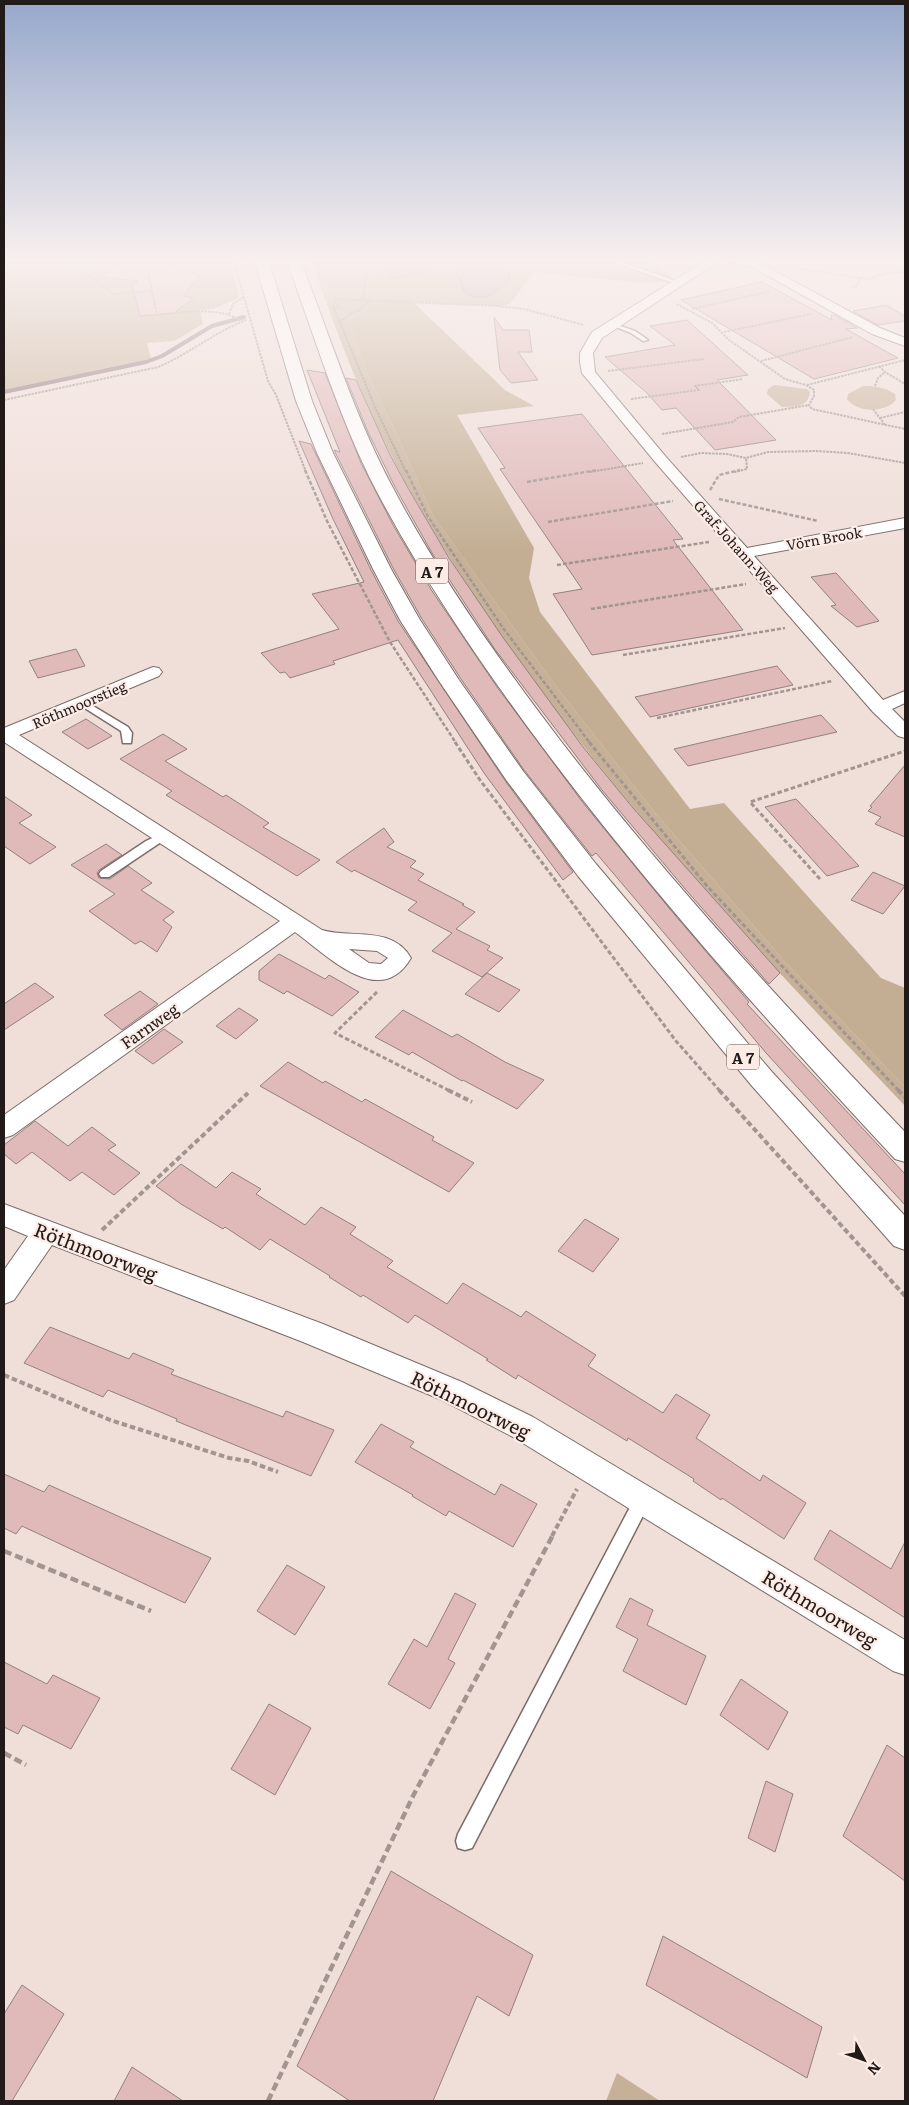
<svg xmlns="http://www.w3.org/2000/svg" width="909" height="2105" font-family="Literata,serif">
  <style>
    .green { fill: #c6b198 }
    .forest { fill: #c3ae93 }
    .water { fill: #bb97a2; stroke: #8d7279 }
    .lines { fill: none; stroke-linecap: round; stroke-linejoin: round }
    .stream { stroke: #8d7279; stroke-width: 4 }
    .building { fill: #e0b9b9; stroke: #928181 }
    .lane-casing { stroke: #7c6c68; stroke-width: 3 }
    .street-casing { stroke: #7c6c68; stroke-width: 2 }
    .highway-casing { stroke: #7c6c68; stroke-width: 2 }
    .path-far4 { stroke: #a29491; stroke-width: 2; stroke-dasharray: 2.5 1; stroke-linecap: butt }
    .path-far3 { stroke: #a29491; stroke-width: 2.5; stroke-dasharray: 4 2; stroke-linecap: butt }
    .path-far2 { stroke: #a29491; stroke-width: 3; stroke-dasharray: 4.5 2.5; stroke-linecap: butt }
    .path-far1 { stroke: #a29491; stroke-width: 4; stroke-dasharray: 5.5 3; stroke-linecap: butt }
    .path { stroke: #a29491; stroke-width: 4.5; stroke-dasharray: 8 4; stroke-linecap: butt }
    .lane { fill: #fff; fill-rule: evenodd }
    .street { fill: #fff; fill-rule: evenodd }
    .highway { fill: #fff; fill-rule: evenodd }
    .labels { text-anchor: middle; dominant-baseline: central; stroke-width: 4.5; stroke-linejoin: round; paint-order: stroke }
    .far-street-label { font-size: 14px; fill: #211a19; stroke: #fdebe6 }
    .shield { fill: #fdebe6; stroke: #635956; stroke-width: 1 }
    .shield-label { font-size: 15px; font-weight: bold; fill: #211a19 }
    .street-label { font-size: 16px; fill: #211a19; stroke: #fdebe6 }
    .near-street-label { font-size: 19px; fill: #211a19; stroke: #fdebe6 }
  </style>
  <rect width="100%" height="100%" fill="#f0ded9"/>
  <!-- green -->
  <g class="green">
    <path d="M4 259H230L239 298 213 309 200 310 203 324 174 341 147 343 151 359 4 392Z"/>
    <path d="M311 259H368L369 290 385 301 348 320 369 378 398 437 433 516 558 689 656 814 786 963 905 1087V1106C758 951 610 796 490 619 454 566 419 511 390 453 358 391 334 325 311 259Z"/>
    <path d="M774 385 807 389 810 392C808 408 795 406 782 407L767 394 768 389Z"/>
    <path d="M863 386C875 386 884 387 895 394L896 400C885 413 857 413 847 399L848 394Z"/>
    <path d="M617 2073 660 2101H606Z"/>
  </g>
  <!-- forest -->
  <path class="forest" d="M370 259H389L387 261 414 273 424 272 438 268 441 263 420 259H644L673 276 667 281 643 283 534 272 510 304 498 306 413 302 505 390 534 406 457 415 534 548 529 578 540 612 690 809 724 803 881 978 905 988V1087L786 963 656 814 558 689 433 516 398 437 369 378 348 320 384 301 368 290Z"/>
  <!-- water -->
  <g class="water">
    <path d="M389 259H420L442 263 444 265 424 272 391 279 387 260Z"/>
    <path d="M458 265 497 268 510 271 509 280C493 294 486 304 464 292L456 270Z"/>
  </g>
  <g class="lines">
    <!-- stream -->
    <path class="stream" d="M4 392 146 362 162 356 212 326 244 317"/>
  </g>
  <!-- building -->
  <g class="building">
    <path d="M129 259 166 264 200 275 183 296 193 298 174 313 140 316 132 285 138 281 98 277Z"/>
    <path d="M762 282 832 320 831 315H834L857 328 846 329 898 358 814 379 681 300Z"/>
    <path d="M886 305 905 316V321L878 325 853 311Z"/>
    <path d="M494 317 503 330H529L532 352H518L538 380 511 383 500 370Z"/>
    <path d="M687 320 748 375 717 380 776 440 715 450 676 408 662 410 647 393 605 357 675 345 650 326Z"/>
    <path d="M307 370 325 373 361 463 393 525 432 591 497 687 584 804 669 908 749 1002 747 1004 905 1174V1205L767 1054 596 853 592 856 524 770 461 679 422 619 393 568 334 450 340 452Z"/>
    <path d="M346 378 356 380 389 453 408 488 449 558 504 639 583 747 633 808 780 973 769 984 686 890 602 790 494 648 432 553 395 487 368 432Z"/>
    <path d="M582 414 683 539 673 540 743 630 592 655 553 594 582 589 500 469 505 468 478 428Z"/>
    <path d="M299 441 311 444 371 570 398 621 506 782 573 872 563 880 484 773 398 640 333 661 335 664 290 678 285 672 280 673 261 653 339 629 312 594 364 582 333 519Z"/>
    <path d="M836 573 879 621 857 627 831 606 836 605 811 577Z"/>
    <path d="M76 649 85 666 38 678 29 661Z"/>
    <path d="M777 666 793 685 650 717 635 697Z"/>
    <path d="M821 715 837 732 688 766 674 749Z"/>
    <path d="M86 719 112 736 88 749 62 732Z"/>
    <path d="M163 734 187 749 165 761 223 797 226 795 243 806 269 823 263 827 320 860 297 876 166 795 172 791 120 759Z"/>
    <path d="M905 765V837L875 824 881 817 868 811 872 807 870 806Z"/>
    <path d="M4 796 32 815 19 823 56 847 30 864 4 846Z"/>
    <path d="M796 799 831 836 859 866 827 876 765 807Z"/>
    <path d="M384 828 394 842 387 847 416 861 410 867 424 874 418 880 464 904 462 905 475 912 456 929 490 946 487 950 503 958 482 977 432 951 452 933 408 910 417 902 354 870 352 872 336 862Z"/>
    <path d="M106 844 122 855 99 870 97 873 99 878 110 879 128 866 152 883 141 890 174 912 163 920 172 927 157 952 141 941 135 944 89 911 115 894 71 865Z"/>
    <path d="M873 872 905 886 883 914 851 900Z"/>
    <path d="M279 954 325 979 329 975 359 992 332 1016 287 991 284 994 259 980V971Z"/>
    <path d="M487 973 520 990 499 1012 465 994Z"/>
    <path d="M35 983 54 997 4 1030V1004Z"/>
    <path d="M140 991 158 1004 122 1030 104 1015Z"/>
    <path d="M239 1008 258 1020 236 1039 216 1026Z"/>
    <path d="M403 1010 452 1037 457 1034 505 1062 544 1080 517 1109 463 1080 462 1081 412 1052 409 1055 375 1037Z"/>
    <path d="M164 1029 183 1042 153 1064 135 1051Z"/>
    <path d="M288 1062 323 1083 325 1081 362 1102 365 1099 434 1137 432 1140 474 1163 449 1192 260 1086Z"/>
    <path d="M35 1121 68 1146 92 1127 116 1145 108 1150 140 1173 114 1195 82 1172 70 1181 32 1152 16 1164 4 1154V1145Z"/>
    <path d="M181 1164 216 1188 232 1172 261 1189 256 1194 305 1225 321 1207 356 1227 350 1234 393 1261 387 1267 447 1304 463 1283 521 1317 526 1311 596 1355 588 1366 663 1413 676 1394 710 1415 696 1438 760 1481 763 1475 806 1503 784 1539 722 1498 721 1500 693 1481 694 1479 628 1438 627 1441 518 1375 516 1379 486 1360 488 1359 415 1315 408 1323 363 1295 361 1297 329 1277 330 1276 270 1239 260 1250 225 1227 223 1229 181 1204 156 1186Z"/>
    <path d="M585 1219 619 1239 593 1272 558 1251Z"/>
    <path d="M50 1327 129 1359 133 1353 174 1370 171 1374 283 1417 286 1411 334 1430 311 1476 176 1421 177 1419 108 1390 103 1397 24 1363Z"/>
    <path d="M381 1424 414 1442 410 1447 495 1495 501 1484 537 1504 513 1547 449 1511 446 1516 412 1496 413 1495 355 1462Z"/>
    <path d="M4 1474 44 1492 49 1485 211 1558 185 1603 22 1526 16 1534 4 1528Z"/>
    <path d="M830 1530 891 1569 905 1542V1618L814 1559Z"/>
    <path d="M287 1565 325 1587 295 1635 257 1611Z"/>
    <path d="M455 1593 476 1604 448 1659 455 1663 430 1709 388 1684 414 1639 427 1647Z"/>
    <path d="M630 1598 653 1610 647 1625 706 1656 686 1705 623 1671 638 1639 616 1627Z"/>
    <path d="M4 1662 47 1684 53 1675 100 1698 71 1749 23 1725 18 1734 4 1727Z"/>
    <path d="M741 1679 788 1712 768 1750 720 1715Z"/>
    <path d="M269 1704 311 1728 275 1795 231 1769Z"/>
    <path d="M887 1745 905 1758V1881L843 1836Z"/>
    <path d="M766 1781 793 1794 775 1852 748 1838Z"/>
    <path d="M391 1871 533 1955 509 2016 477 1996 433 2101H350L297 2066Z"/>
    <path d="M663 1936 822 2027 807 2078 646 1985Z"/>
    <path d="M22 1985 64 2014 12 2101H4V2014Z"/>
    <path d="M132 2067 183 2101H114Z"/>
  </g>
  <g class="lines">
    <!-- lane casing -->
    <g class="lane-casing">
      <g id="lane">
        <path d="M605 259H614L681 283 676 284Z"/>
        <path d="M611 323 635 331 648 340 643 341 631 333 611 325Z"/>
        <path d="M83 700 128 727 132 733 131 743H123L121 731 80 705V701Z"/>
        <path d="M163 833 167 834 168 836 167 838 109 877H101L99 874 101 871 146 841Z"/>
        <path d="M643 1491 649 1494 651 1499 649 1504 472 1848 465 1850 458 1848 456 1841 458 1834 637 1494Z"/>
      </g>
    </g>
    <!-- street casing -->
    <g class="street-casing">
      <g id="street">
        <path d="M708 259H722L602 338 593 353 595 372 666 457 747 548 905 518V528L754 556 883 700 905 691V703L892 709 905 722V738L898 736 873 712 656 463 582 373 580 362V353L592 332Z"/>
        <path d="M727 259H746L760 263 880 328 905 338V346L872 334 752 267 729 261Z"/>
        <path d="M153 667 159 668 162 672 159 676 19 735 322 930C353 939 392 925 411 958 380 1011 327 955 295 932L13 1135 4 1138V1115L280 921 4 742V728ZM349 949 377 951 388 958 381 964 369 963Z"/>
        <path d="M4 1204 323 1324 462 1382 533 1417 905 1640V1675L893 1671 513 1437 442 1400 303 1342 52 1245 14 1300 4 1304V1270L28 1236 4 1226Z"/>
      </g>
    </g>
    <!-- highway casing -->
    <g class="highway-casing">
      <g id="highway">
        <path d="M254 259H268L312 401 333 453 391 569 420 620 459 680 523 771 596 864 772 1072 905 1216V1250L894 1246 752 1086 578 876 507 781 439 681 400 620 373 569 317 453 296 401Z"/>
        <path d="M286 259H300C330 336 354 415 393 488 440 577 499 660 560 740 666 878 785 1006 905 1132V1162L895 1159C772 1027 652 893 544 749 482 666 424 581 376 490 338 416 315 337 286 259Z"/>
      </g>
    </g>
    <!-- path-far4 -->
    <g class="path-far4">
      <path d="M61 259 73 263 114 294 152 291"/>
      <path d="M145 259 157 315C185 312 217 306 242 321"/>
      <path d="M233 259 268 381 276 395 306 472"/>
      <path d="M799 269 868 279 887 273 905 272"/>
      <path d="M852 287 856 286 861 278"/>
      <path d="M334 299 498 306 524 309 584 325"/>
      <path d="M363 299 368 259"/>
      <path d="M677 304 712 323 729 340 785 379 806 385 814 390V396L809 405 812 409 905 429"/>
      <path d="M333 306 375 407 406 472"/>
      <path d="M334 309 339 308 335 301 336 299"/>
      <path d="M692 309 771 291"/>
      <path d="M229 314 233 304 244 297"/>
      <path d="M339 321 348 317 349 314 358 311 371 299"/>
      <path d="M724 332 811 314"/>
      <path d="M761 361 853 337"/>
      <path d="M879 366 885 372 905 384"/>
      <path d="M608 371 704 359"/>
      <path d="M807 385 905 360"/>
      <path d="M875 386 878 378 885 372"/>
      <path d="M631 399 699 390 695 386 743 379"/>
      <path d="M4 400 158 367C189 354 215 332 246 320"/>
      <path d="M873 409 885 425"/>
      <path d="M880 418 905 412"/>
      <path d="M662 434 733 422 739 417 809 405"/>
      <path d="M681 457 701 453 727 454 746 458 768 452 816 451 848 453 905 463"/>
      <path d="M590 472 643 463"/>
      <path d="M734 472 747 469 746 458"/>
    </g>
    <!-- path-far3 -->
    <g class="path-far3">
      <path d="M305 470 327 521 390 642 456 743"/>
      <path d="M406 470 427 515 503 628 590 743"/>
      <path d="M527 482 597 470"/>
      <path d="M710 490 719 475 740 470"/>
      <path d="M719 499 818 521"/>
      <path d="M548 522 673 501"/>
      <path d="M557 565 709 542"/>
      <path d="M591 609 746 584"/>
      <path d="M623 655 785 628"/>
      <path d="M657 718 832 681"/>
    </g>
    <!-- path-far2 -->
    <g class="path-far2">
      <path d="M455 742 480 780 676 1041 720 1091"/>
      <path d="M589 742 707 886 899 1091"/>
      <path d="M820 879 750 802 905 751"/>
      <path d="M377 992 335 1033 450 1091"/>
    </g>
    <!-- path-far1 -->
    <g class="path-far1">
      <path d="M448 1090 472 1102"/>
      <path d="M719 1090 905 1296"/>
      <path d="M898 1090 905 1097"/>
      <path d="M102 1230 248 1093"/>
      <path d="M4 1375 110 1420 229 1458 248 1461 278 1472"/>
      <path d="M552 1536 577 1489"/>
    </g>
    <!-- path -->
    <g class="path">
      <path d="M4 1551 151 1611"/>
      <path d="M4 1753 26 1765"/>
      <path d="M268 2101 413 1796 553 1535"/>
    </g>
    <!-- lane -->
    <use href="#lane" class="lane"/>
    <!-- street -->
    <use href="#street" class="street"/>
    <!-- highway -->
    <use href="#highway" class="highway"/>
  </g>
  <!-- sky -->
  <linearGradient id="sky" x2="0" y2="1"><stop stop-color="#96a8cc"/><stop offset="0.47" stop-color="#f8f0ee"/><stop offset="1" stop-color="#f8f0ee" stop-opacity="0"/></linearGradient>
  <rect width="909" height="554" fill="url(#sky)"/>
  <g class="labels">
    <!-- far-street labels -->
    <g class="far-street-label">
      <text transform="translate(824 538) rotate(-10)">Vörn Brook</text>
      <text transform="translate(737 546) rotate(48)">Graf-Johann-Weg</text>
      <text transform="translate(79 704) rotate(-23)">Röthmoorstieg</text>
    </g>
    <!-- shield labels -->
    <g class="shield">
      <rect x="416" y="558.5" width="32" height="25" rx="4"/>
      <rect x="727" y="1044.5" width="32" height="25" rx="4"/>
    </g>
    <g class="shield-label">
      <text x="432" y="571">A 7</text>
      <text x="743" y="1057">A 7</text>
    </g>
    <!-- street labels -->
    <g class="street-label">
      <text transform="translate(149 1025) rotate(-35)">Farnweg</text>
    </g>
    <!-- near-street labels -->
    <g class="near-street-label">
      <text transform="translate(96 1251) rotate(21)">Röthmoorweg</text>
      <text transform="translate(471 1404) rotate(26)">Röthmoorweg</text>
      <text transform="translate(820 1608) rotate(31)">Röthmoorweg</text>
    </g>
  </g>
  <!-- border -->
  <rect width="909" height="2105" fill="none" stroke="#211a19" stroke-width="10"/>
  <!-- north arrow -->
  <g transform="translate(864 2060) rotate(131)" stroke="#fdebe6" stroke-width="4" paint-order="stroke">
  <path d="M0-4L9 19L0 12L-9 19Z" fill="#211a19"/>
  <text y="-8" font-size="14" font-weight="bold" text-anchor="middle" fill="#211a19">N</text>
  </g>
</svg>
